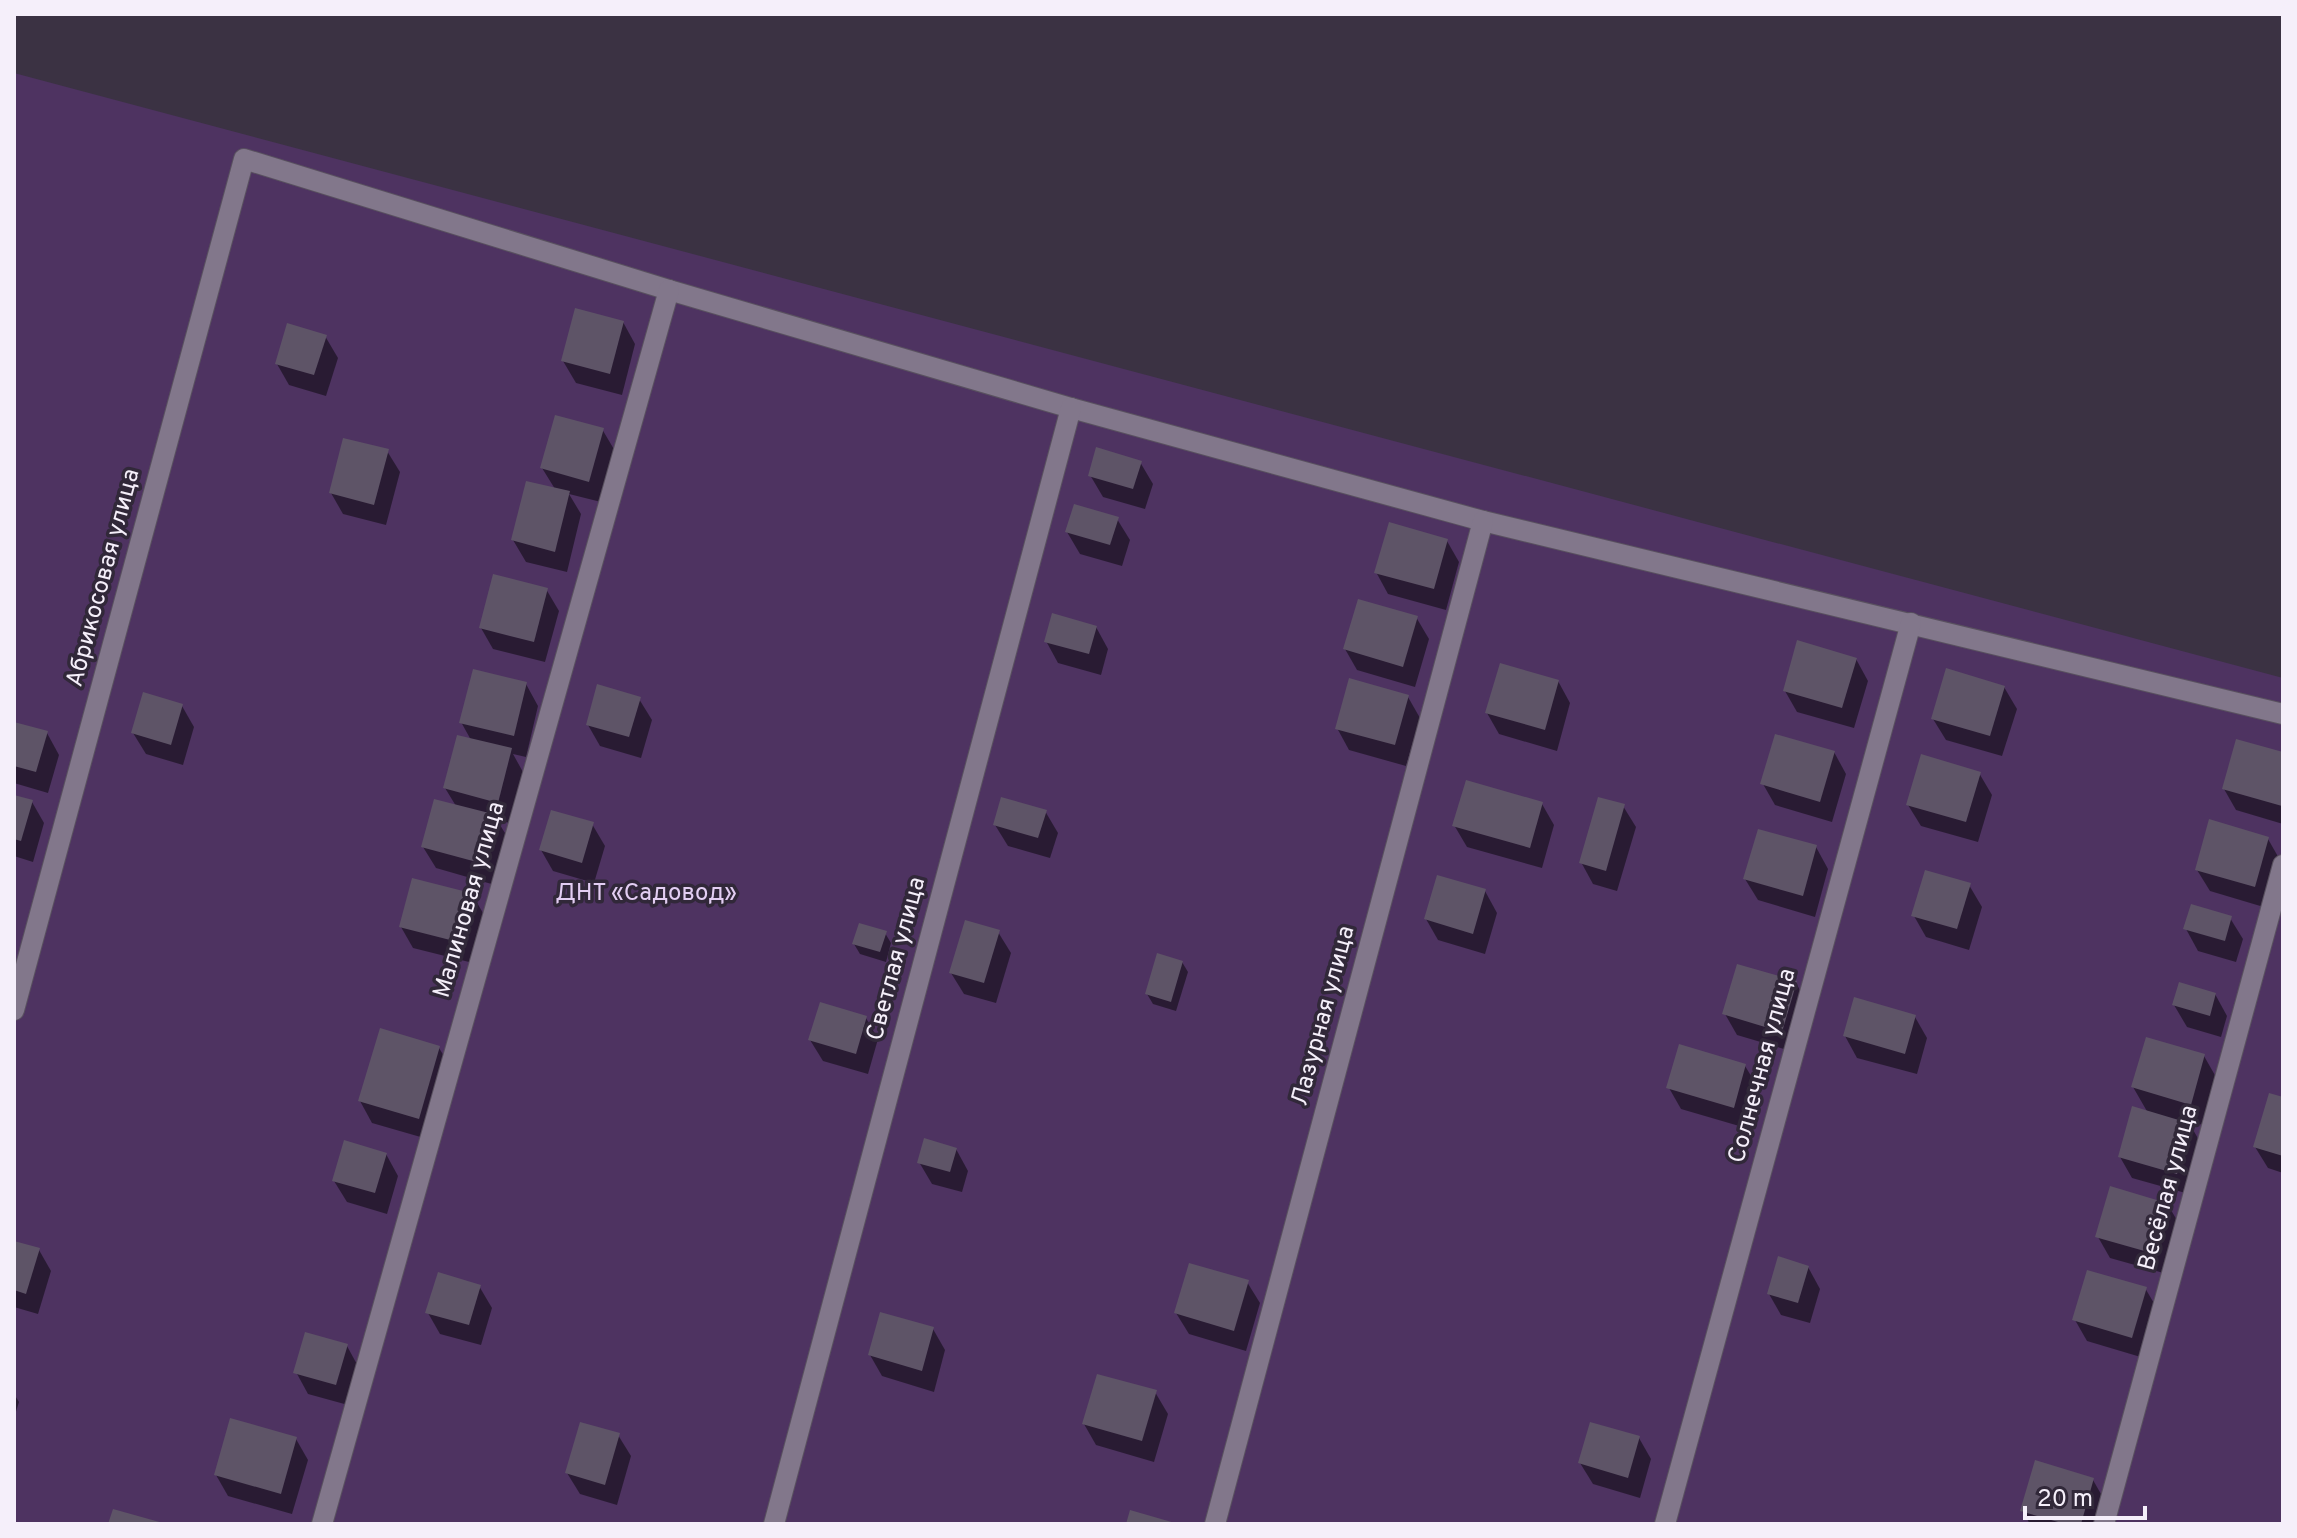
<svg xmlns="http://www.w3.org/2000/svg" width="2297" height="1538" font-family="Overpass,sans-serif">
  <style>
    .green { fill: #4e3361 }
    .shadow { fill: #0007 }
    .building { fill: #5e5467 }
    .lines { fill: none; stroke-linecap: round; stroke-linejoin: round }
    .street-casing { stroke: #59515f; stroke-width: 22 }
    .street { stroke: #82778b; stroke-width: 20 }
    .labels { text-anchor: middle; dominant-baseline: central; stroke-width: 7; stroke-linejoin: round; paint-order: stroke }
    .street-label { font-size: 24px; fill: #f5effa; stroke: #312839 }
    .park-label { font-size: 24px; fill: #e3cef3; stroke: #312839 }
  </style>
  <rect width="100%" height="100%" fill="#3b3243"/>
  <!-- green -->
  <path class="green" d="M14 73 2283 678V1524H14Z"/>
  <!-- shadow -->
  <g class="shadow">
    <path d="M623 322 635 344 622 395 576 383 563 361Z"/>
    <path d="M325 336 338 358 326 396 289 385 277 364Z"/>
    <path d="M602 429 615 451 601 502 569 494 581 514 567 572 526 562 513 540 555 489 542 468Z"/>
    <path d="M387 451 400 472 386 525 343 514 331 493Z"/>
    <path d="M1140 462 1153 484 1145 509 1103 497 1090 475Z"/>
    <path d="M1117 519 1130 540 1122 566 1080 554 1067 532Z"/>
    <path d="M1447 541 1459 562 1446 610 1388 594 1376 572Z"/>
    <path d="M546 589 559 611 545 662 493 649 481 628Z"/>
    <path d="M1416 617 1429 639 1415 687 1357 670 1345 649Z"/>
    <path d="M1096 627 1108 649 1101 675 1058 663 1046 641Z"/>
    <path d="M1856 659 1868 681 1854 728 1797 712 1785 691Z"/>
    <path d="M1558 681 1570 703 1557 751 1499 734 1487 713Z"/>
    <path d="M526 684 538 706 526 757 513 754 523 772 510 823 497 820 508 838 495 885 436 868 423 847 456 806 445 788 471 740 461 722Z"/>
    <path d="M2004 687 2017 709 2002 756 1946 740 1933 719Z"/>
    <path d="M1408 697 1420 718 1406 766 1349 750 1337 728Z"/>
    <path d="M639 699 652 720 641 758 600 746 588 725Z"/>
    <path d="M182 706 194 727 183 765 146 754 133 733Z"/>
    <path d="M14 724 47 733 59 755 48 793 14 783Z"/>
    <path d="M2238 741 2283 754V824L2236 810 2224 789Z"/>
    <path d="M1834 752 1846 774 1832 822 1775 805 1763 784Z"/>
    <path d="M1979 773 1992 795 1978 842 1921 826 1908 805Z"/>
    <path d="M14 797 32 802 44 823 33 862 14 856Z"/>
    <path d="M1542 804 1554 825 1542 868 1467 847 1454 825Z"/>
    <path d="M1623 806 1636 827 1617 891 1593 884 1581 862Z"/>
    <path d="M1045 811 1058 833 1050 858 1008 846 995 825Z"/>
    <path d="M592 824 605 846 594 883 553 871 541 850Z"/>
    <path d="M2268 839 2280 860 2267 908 2210 891 2197 870Z"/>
    <path d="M1816 847 1828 869 1815 917 1758 900 1745 879Z"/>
    <path d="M1969 885 1982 907 1969 950 1926 937 1914 916Z"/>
    <path d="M1485 891 1497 913 1485 954 1438 940 1426 919Z"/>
    <path d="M473 896 486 918 473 963 413 948 401 927Z"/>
    <path d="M2230 918 2243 939 2236 962 2198 951 2186 929Z"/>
    <path d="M998 932 1011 953 996 1003 964 994 951 973Z"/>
    <path d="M885 933 891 943 886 962 860 954 854 944Z"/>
    <path d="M1182 962 1188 972 1176 1011 1153 1004 1147 994Z"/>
    <path d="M1796 983 1808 1004 1794 1052 1737 1035 1725 1014Z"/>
    <path d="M2215 994 2227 1016 2221 1037 2187 1027 2174 1005Z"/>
    <path d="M1915 1017 1927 1038 1917 1074 1857 1058 1845 1036Z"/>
    <path d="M866 1018 878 1039 868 1074 823 1061 810 1040Z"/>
    <path d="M439 1048 452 1069 431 1140 372 1123 360 1101Z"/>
    <path d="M2204 1056 2216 1077 2203 1125 2188 1121 2203 1147 2189 1194 2132 1178 2120 1157 2148 1113 2133 1087Z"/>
    <path d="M1745 1066 1758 1087 1746 1128 1681 1109 1669 1088Z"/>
    <path d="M2283 1099V1173L2268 1168 2255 1147Z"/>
    <path d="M956 1149 968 1171 962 1192 932 1184 919 1162Z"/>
    <path d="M386 1154 398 1176 387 1214 347 1202 334 1181Z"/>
    <path d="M2168 1205 2181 1227 2167 1274 2110 1258 2098 1237Z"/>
    <path d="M14 1243 39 1250 51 1271 38 1314 14 1307Z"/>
    <path d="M1808 1267 1820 1289 1810 1323 1781 1315 1769 1294Z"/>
    <path d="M1247 1282 1260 1303 1246 1351 1189 1334 1176 1313Z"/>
    <path d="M479 1286 492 1308 481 1345 440 1334 428 1313Z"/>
    <path d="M2145 1288 2158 1310 2144 1358 2087 1341 2075 1320Z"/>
    <path d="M933 1329 945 1350 934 1392 882 1376 870 1355Z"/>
    <path d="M347 1346 359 1368 348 1405 308 1394 296 1372Z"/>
    <path d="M1155 1392 1168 1414 1154 1462 1096 1445 1084 1424Z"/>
    <path d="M14 1394 19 1402 14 1418Z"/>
    <path d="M618 1435 631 1456 617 1505 580 1494 567 1473Z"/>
    <path d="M1639 1438 1651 1459 1640 1498 1593 1484 1580 1463Z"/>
    <path d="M296 1439 308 1460 292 1514 228 1496 216 1475Z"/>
    <path d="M2093 1480 2105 1501 2099 1524H2030L2022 1511Z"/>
  </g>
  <!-- building -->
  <g class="building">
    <path d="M575 308 624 321 610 374 561 361Z"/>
    <path d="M287 323 327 335 314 375 275 364Z"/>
    <path d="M555 415 604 428 589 482 540 468Z"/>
    <path d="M343 438 389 449 374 505 329 493Z"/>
    <path d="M1096 447 1142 461 1133 489 1088 476Z"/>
    <path d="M526 481 570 491 555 552 511 540Z"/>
    <path d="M1074 504 1119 517 1110 545 1065 532Z"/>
    <path d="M1389 522 1448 539 1434 589 1374 573Z"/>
    <path d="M493 574 548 588 534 642 479 628Z"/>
    <path d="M1358 599 1418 616 1403 667 1343 649Z"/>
    <path d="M1052 613 1097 626 1089 654 1044 642Z"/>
    <path d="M1797 640 1857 658 1842 708 1783 691Z"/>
    <path d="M1500 663 1559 680 1545 730 1485 713Z"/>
    <path d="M1946 668 2005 686 1990 736 1931 719Z"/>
    <path d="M473 669 527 682 514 736 459 723Z"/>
    <path d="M1349 678 1409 695 1395 745 1335 729Z"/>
    <path d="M597 684 641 697 629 737 586 725Z"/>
    <path d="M143 692 183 704 171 745 131 733Z"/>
    <path d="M14 722 48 731 36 772 14 766Z"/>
    <path d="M1775 734 1835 751 1820 802 1760 784Z"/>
    <path d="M457 735 512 748 498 803 443 788Z"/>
    <path d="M2236 739 2283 752 2282 806 2222 789Z"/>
    <path d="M1921 754 1981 772 1966 822 1906 805Z"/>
    <path d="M1466 780 1543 802 1530 848 1452 826Z"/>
    <path d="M14 795 33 800 21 841 14 839Z"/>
    <path d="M1001 797 1047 810 1038 838 993 825Z"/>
    <path d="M1598 797 1625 804 1606 871 1579 863Z"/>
    <path d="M434 799 497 815 484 864 421 847Z"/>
    <path d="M551 810 594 822 582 863 539 850Z"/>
    <path d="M2209 819 2269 837 2255 887 2195 870Z"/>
    <path d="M1758 829 1817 845 1803 896 1743 879Z"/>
    <path d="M1925 870 1971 883 1957 929 1911 916Z"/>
    <path d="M1437 875 1486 889 1473 934 1424 919Z"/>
    <path d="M412 878 475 894 462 943 399 927Z"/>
    <path d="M2191 904 2232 916 2225 941 2183 929Z"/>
    <path d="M965 920 1000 930 984 983 949 973Z"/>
    <path d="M859 923 887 931 880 952 852 944Z"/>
    <path d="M1157 953 1183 961 1171 1002 1145 994Z"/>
    <path d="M1737 964 1797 981 1782 1032 1722 1014Z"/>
    <path d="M2179 982 2216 993 2210 1016 2172 1005Z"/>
    <path d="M1854 997 1916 1015 1905 1054 1843 1036Z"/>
    <path d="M820 1002 867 1016 856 1054 808 1040Z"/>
    <path d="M380 1028 440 1046 419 1119 358 1101Z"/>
    <path d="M2146 1037 2205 1054 2191 1105 2131 1087Z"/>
    <path d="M1679 1044 1746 1064 1734 1108 1666 1088Z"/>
    <path d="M2269 1093 2283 1097V1156L2253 1147Z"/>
    <path d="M2132 1106 2192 1124 2177 1174 2118 1157Z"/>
    <path d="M924 1138 957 1148 950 1172 917 1163Z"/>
    <path d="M344 1140 387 1153 375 1193 332 1181Z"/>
    <path d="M2110 1186 2170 1204 2155 1254 2095 1237Z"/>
    <path d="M14 1241 40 1248 26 1294 14 1290Z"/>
    <path d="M1778 1256 1809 1266 1798 1303 1767 1294Z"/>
    <path d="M1189 1263 1249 1280 1234 1331 1174 1313Z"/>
    <path d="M2087 1270 2147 1287 2132 1338 2072 1320Z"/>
    <path d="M438 1272 481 1285 469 1325 425 1313Z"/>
    <path d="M880 1312 934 1327 922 1371 868 1355Z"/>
    <path d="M305 1332 348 1344 336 1385 293 1373Z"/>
    <path d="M1097 1374 1157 1390 1142 1441 1082 1424Z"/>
    <path d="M230 1418 297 1437 281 1494 214 1475Z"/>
    <path d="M580 1422 620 1433 605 1485 565 1473Z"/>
    <path d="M1590 1422 1640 1436 1628 1478 1578 1463Z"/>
    <path d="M2035 1460 2094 1478 2081 1524H2065L2020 1511Z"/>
    <path d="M113 1509 163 1523V1524H108Z"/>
    <path d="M1130 1510 1175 1523V1524H1126Z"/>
  </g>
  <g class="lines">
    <!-- street casing -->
    <g class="street-casing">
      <g id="street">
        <path d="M14 1010 244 159 669 290 1071 408 1483 521 2283 714"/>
        <path d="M322 1524 669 290"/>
        <path d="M774 1524 1071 408"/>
        <path d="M1215 1524 1483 521"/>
        <path d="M1665 1524 1911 623"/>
        <path d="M2104 1524 2283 865"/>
      </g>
    </g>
    <!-- street -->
    <use href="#street" class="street"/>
  </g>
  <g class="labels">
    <!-- street labels -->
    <g class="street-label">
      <text transform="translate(104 578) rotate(-75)">Абрикосовая улица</text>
      <text transform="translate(470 900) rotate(-74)">Малиновая улица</text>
      <text transform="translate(897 959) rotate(-75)">Светлая улица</text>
      <text transform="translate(1324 1016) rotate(-75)">Лазурная улица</text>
      <text transform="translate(1763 1066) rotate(-75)">Солнечная улица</text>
      <text transform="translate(2169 1188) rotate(-75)">Весёлая улица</text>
    </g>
    <!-- park labels -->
    <g class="park-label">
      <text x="646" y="894">ДНТ «Садовод»</text>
    </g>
  </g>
  <!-- border -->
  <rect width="2297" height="1538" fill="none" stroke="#f5effa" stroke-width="32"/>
  <!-- scale -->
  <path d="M2025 1506v12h120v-12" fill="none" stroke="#f5effa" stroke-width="4"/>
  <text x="2037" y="1506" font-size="24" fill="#f5effa" stroke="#312839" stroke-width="6" paint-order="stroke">20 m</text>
</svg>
